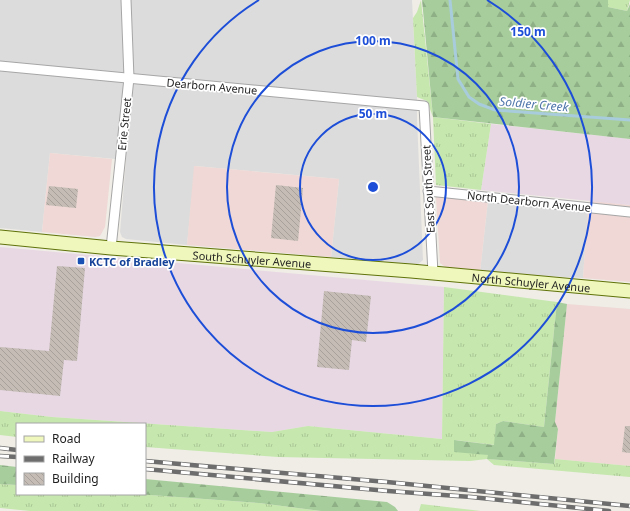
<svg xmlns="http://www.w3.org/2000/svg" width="630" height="511" font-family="'Noto Sans',sans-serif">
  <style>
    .residential { fill: #dddcdc }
    .commercial { fill: #efd8d5 }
    .industrial { fill: #e8d8e4 }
    .grass { fill: url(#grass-tufts) }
    .forest { fill: url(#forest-firs) }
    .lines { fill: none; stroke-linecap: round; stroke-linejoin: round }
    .stream { stroke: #a8ccdb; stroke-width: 3 }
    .building { fill: url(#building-back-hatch) }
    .street-casing { stroke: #a6a6a6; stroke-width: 11 }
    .secondary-casing { stroke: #5f7209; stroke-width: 15 }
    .street { stroke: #fff; stroke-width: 9 }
    .secondary { stroke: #eff7bc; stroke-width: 13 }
    .rail-casing { stroke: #6d6d6d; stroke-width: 4.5 }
    .rail { stroke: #fff; stroke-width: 3; stroke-dasharray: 9; stroke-linecap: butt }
    .ring { fill: none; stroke: #1d4ed8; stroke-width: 2 }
    .transit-dot { fill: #1a4fb4; stroke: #fff; stroke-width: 1.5 }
    .labels { text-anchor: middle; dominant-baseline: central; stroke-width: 3.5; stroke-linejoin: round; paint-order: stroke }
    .street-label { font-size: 11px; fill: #1f1f1f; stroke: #fff }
    .transit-label { font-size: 11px; font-weight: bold; fill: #164399; stroke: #fff; text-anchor: start }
    .water-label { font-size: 12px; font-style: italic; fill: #4f76ab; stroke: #fff }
    .centre { fill: #1d4ed8; stroke: #fff; stroke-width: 2 }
    .ring-label { font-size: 12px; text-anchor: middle; font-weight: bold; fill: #1d4ed8; stroke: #fff; stroke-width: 3.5; stroke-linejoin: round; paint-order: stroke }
  </style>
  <defs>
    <pattern id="grass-tufts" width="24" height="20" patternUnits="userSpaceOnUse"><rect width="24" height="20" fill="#c6e7ae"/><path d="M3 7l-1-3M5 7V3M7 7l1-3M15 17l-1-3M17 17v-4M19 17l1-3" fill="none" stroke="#aac695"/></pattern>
    <pattern id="forest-firs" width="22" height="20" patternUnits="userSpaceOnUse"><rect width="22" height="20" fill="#a7cd9c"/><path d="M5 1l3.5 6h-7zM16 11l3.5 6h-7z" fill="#8fb086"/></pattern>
    <pattern id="building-back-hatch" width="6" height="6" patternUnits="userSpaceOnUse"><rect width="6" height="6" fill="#c4bcb5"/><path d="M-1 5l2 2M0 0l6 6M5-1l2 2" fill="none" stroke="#a8a19b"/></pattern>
  </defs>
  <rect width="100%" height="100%" fill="#efede6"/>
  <!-- residential -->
  <g class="residential">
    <path d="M0 0H412L417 97V119L423 260 417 265 331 257 339 179 195 166 187 245 126 239 122 237 120 232 126 160 50 153 42 232 0 228Z"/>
    <path d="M488 200 588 210 583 278 480 272Z"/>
  </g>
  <!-- commercial -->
  <g class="commercial">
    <path d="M50 153 112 159 105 227 100 236 95 237 42 232Z"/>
    <path d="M194 166 339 179 331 257 187 245Z"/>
    <path d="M436 197 488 200 480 272 447 268 440 263Z"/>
    <path d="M590 200 630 205V282L583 278 588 210Z"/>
    <path d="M567 304 630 309V466L555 459 558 429 555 423Z"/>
  </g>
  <!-- industrial -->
  <g class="industrial">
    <path d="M491 124 630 139V205L481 190Z"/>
    <path d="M0 247 444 287 442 439 308 426 272 432 52 417 0 411Z"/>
  </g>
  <!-- grass -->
  <g class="grass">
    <path d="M421 0 433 117 491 124 481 190 436 185 433 117 427 101 417 97 413 18 417 12Z"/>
    <path d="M608 0H630L627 11 608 7Z"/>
    <path d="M444 287 557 302 544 427 503 421 496 424 495 445 455 440 488 455V459L554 464 555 459 630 466V477L494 465 487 459 470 461 278 457 145 447V424H17V437L0 435V411L52 417 272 432 308 426 442 439Z"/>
    <path d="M0 484 17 485V494H136L259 503 321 511H30L0 508Z"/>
    <path d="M421 504 481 511H419Z"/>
  </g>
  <!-- forest -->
  <g class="forest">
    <path d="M422 0H608V7L627 11 630 4V139L433 117Z"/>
    <path d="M557 302 567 304 555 422 558 429 554 464 487 459 488 455 454 452V440L494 445 496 424 503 421 544 427Z"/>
    <path d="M0 465 17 467V485L0 484Z"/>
    <path d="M145 479 387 502 395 507 398 511H321L259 503 136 494H145Z"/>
  </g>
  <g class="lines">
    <!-- stream -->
    <path class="stream" d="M450 0 458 79 469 97 479 104 495 110 630 120"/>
  </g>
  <!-- building -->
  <g class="building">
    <path d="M276 185 303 188 298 241 271 238Z"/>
    <path d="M49 186 78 189 76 208 46 205Z"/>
    <path d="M57 266 85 268 77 361 64 360 60 396 0 390V347L49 351Z"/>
    <path d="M324 291 371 296 366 342 352 340 349 370 317 367Z"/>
    <path d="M625 426H630V453L622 452Z"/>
  </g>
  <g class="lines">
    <!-- street casing -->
    <g class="street-casing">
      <g id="street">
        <path d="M0 66 424 106 433 273"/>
        <path d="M428 191 630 212"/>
        <path d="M111 248 129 78 126 0"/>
      </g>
    </g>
    <!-- secondary casing -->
    <g class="secondary-casing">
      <g id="secondary">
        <path id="s1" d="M0 237 111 248 411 271 630 291"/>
      </g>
    </g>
    <!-- street -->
    <use href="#street" class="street"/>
    <!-- secondary -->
    <use href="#secondary" class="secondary"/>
    <!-- rail casing -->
    <g class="rail-casing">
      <g id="rail">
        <path d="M0 448 17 450"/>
        <path d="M0 456 17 457"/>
        <path d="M145 461 387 482 630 506"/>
        <path d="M145 469 388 491 471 497 609 511"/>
      </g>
    </g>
    <!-- rail -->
    <use href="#rail" class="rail"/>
  </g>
  <!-- distance rings -->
  <g class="ring">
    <circle cx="373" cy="187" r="73"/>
    <circle cx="373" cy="187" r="146"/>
    <path d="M487 0A219 219 0 1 1 259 0"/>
  </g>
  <!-- markers -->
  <rect class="transit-dot" x="77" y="257" width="8" height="8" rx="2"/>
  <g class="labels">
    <!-- street labels -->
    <g class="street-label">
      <text transform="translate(212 86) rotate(5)">Dearborn Avenue</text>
      <text transform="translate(124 124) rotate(-84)">Erie Street</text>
      <text transform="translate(428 189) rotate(-93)">East South Street</text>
      <text transform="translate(529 201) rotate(6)">North Dearborn Avenue</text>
      <text stroke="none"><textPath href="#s1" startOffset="253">South Schuyler Avenue</textPath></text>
      <text stroke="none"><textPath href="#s1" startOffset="533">North Schuyler Avenue</textPath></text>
    </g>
    <!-- transit labels -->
    <g class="transit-label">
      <text x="89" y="261">KCTC of Bradley</text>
    </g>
    <!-- water labels -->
    <g class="water-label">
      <text transform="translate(534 104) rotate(5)">Soldier Creek</text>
    </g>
  </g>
  <circle cx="373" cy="187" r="6" class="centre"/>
  <g class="ring-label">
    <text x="528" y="36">150 m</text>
    <text x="373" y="45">100 m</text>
    <text x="373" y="118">50 m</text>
  </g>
  <!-- legend -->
  <rect x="16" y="423" width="130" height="72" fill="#ffffff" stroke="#a5a5a5"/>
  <rect x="24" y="436" width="20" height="6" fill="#eff7bc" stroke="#a5a5a5"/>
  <text x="52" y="443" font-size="12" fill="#1f1f1f">Road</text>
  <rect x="24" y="456" width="20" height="6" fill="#6d6d6d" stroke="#a5a5a5"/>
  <text x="52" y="463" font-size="12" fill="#1f1f1f">Railway</text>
  <rect x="24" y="473" width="20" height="12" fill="url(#building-back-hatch)" stroke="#a5a5a5"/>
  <text x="52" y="483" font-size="12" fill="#1f1f1f">Building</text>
</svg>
